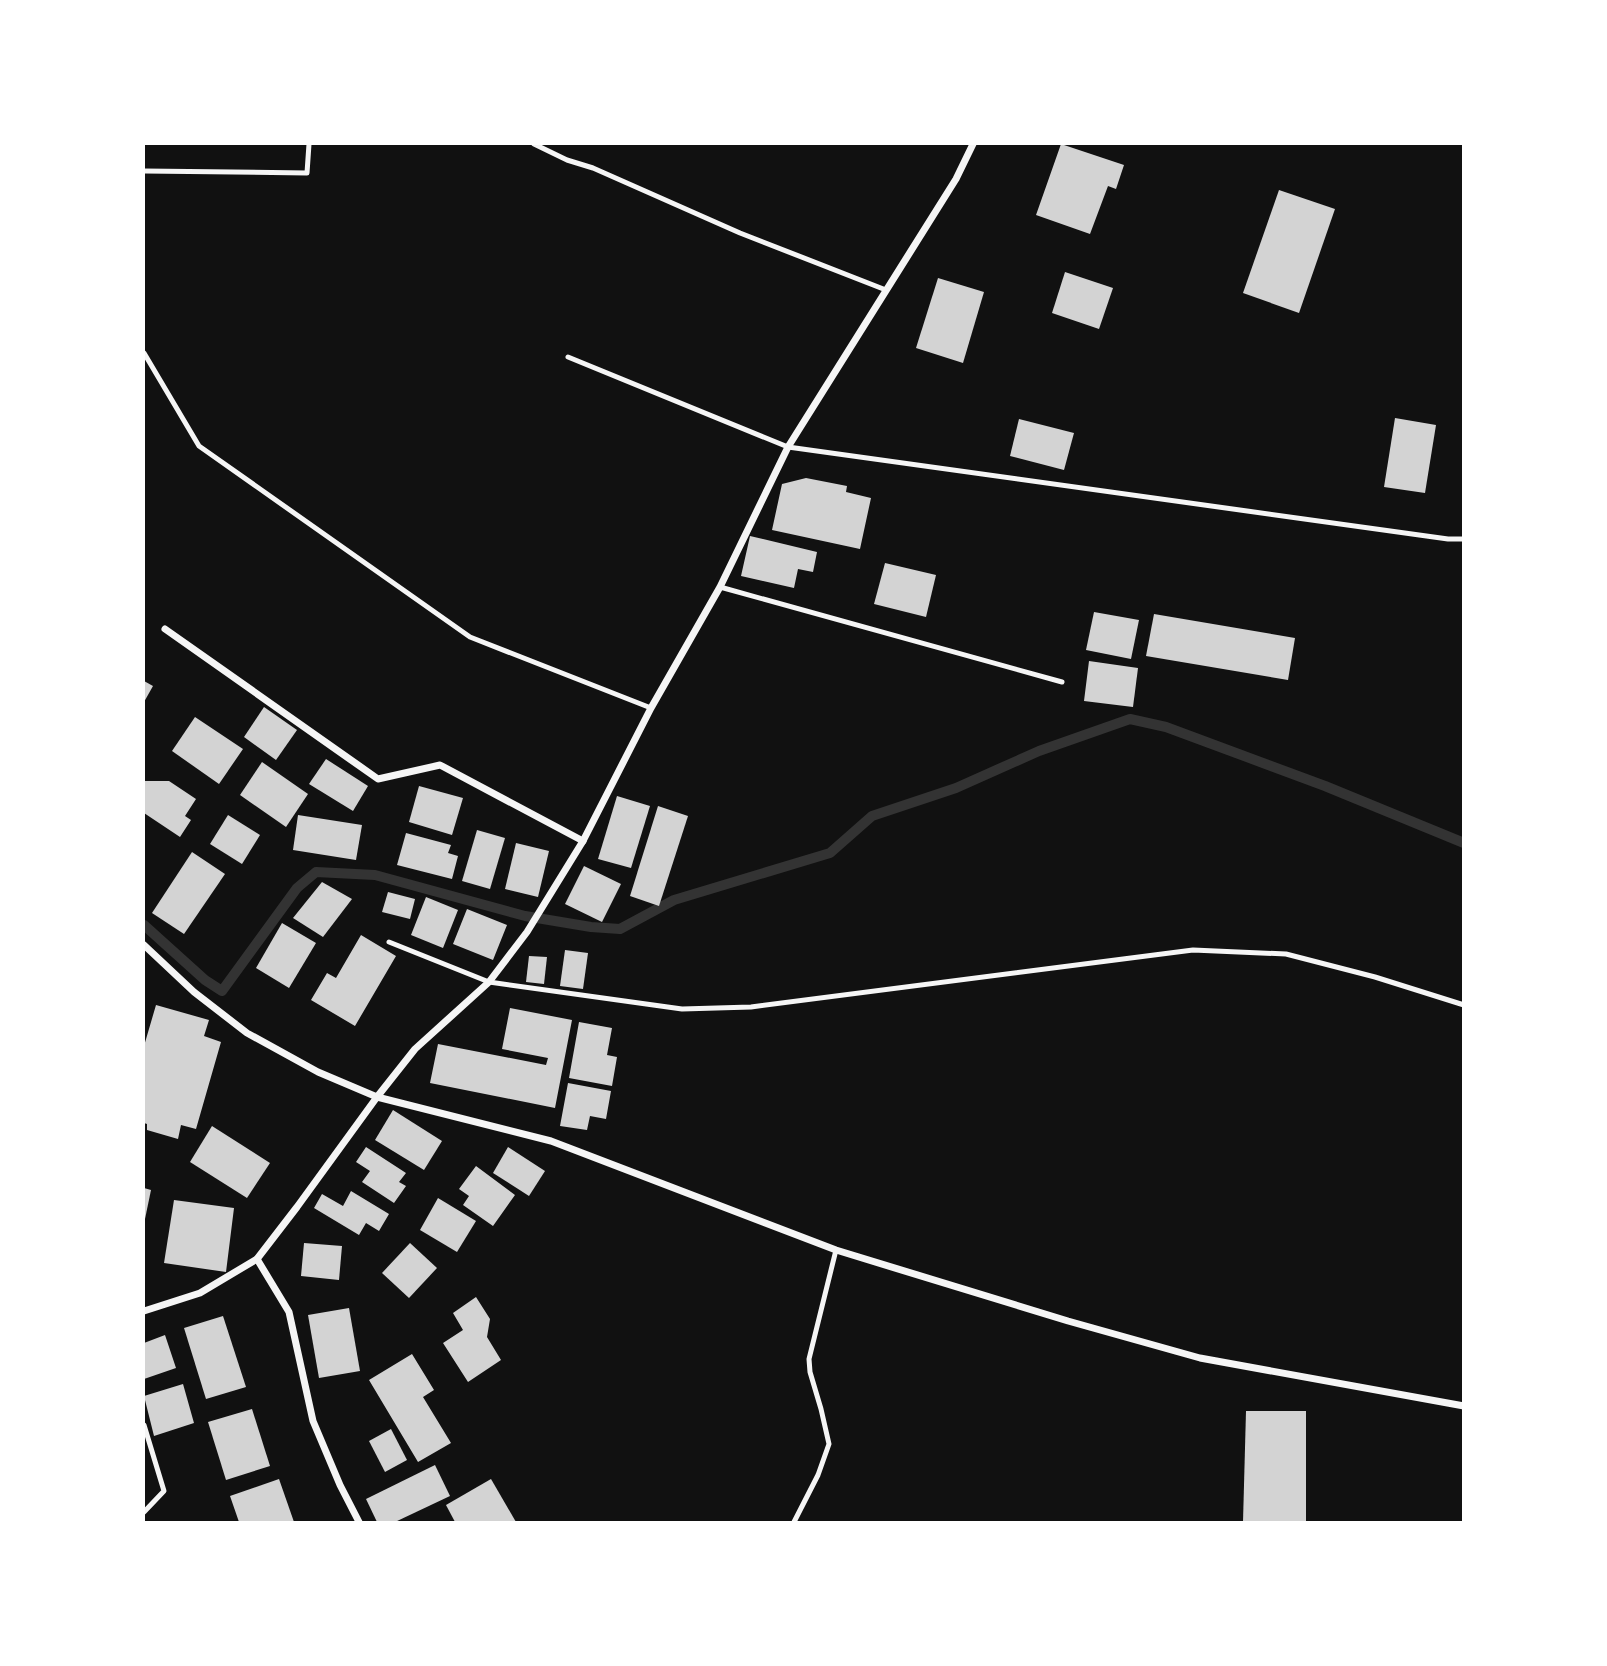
<svg xmlns="http://www.w3.org/2000/svg" width="1607" height="1666" font-family="'Noto Sans',sans-serif">
  <style>
    .lines { fill: none; stroke-linecap: round; stroke-linejoin: round }
    .stream { stroke: #333; stroke-width: 10 }
    .building { fill: #d3d3d3 }
    .service { stroke: #f5f5f5; stroke-width: 5 }
    .minor { stroke: #f5f5f5; stroke-width: 7 }
  </style>
  <rect width="100%" height="100%" fill="#111"/>
  <g class="lines">
    <!-- stream -->
    <path class="stream" d="M144 925 205 980 222 991 297 888 316 872 375 875 525 916 591 927 620 929 674 900 830 853 872 816 956 788 1039 751 1130 719 1166 727 1325 786 1464 843"/>
  </g>
  <!-- building -->
  <g class="building">
    <path d="M1061 144 1124 165 1116 189 1108 186 1090 234 1036 215Z"/>
    <path d="M1279 190 1335 209 1299 313 1243 293Z"/>
    <path d="M1065 272 1113 288 1099 329 1052 313Z"/>
    <path d="M938 278 984 292 963 363 916 348Z"/>
    <path d="M1395 418 1436 425 1425 493 1384 487Z"/>
    <path d="M1019 419 1074 433 1064 470 1010 456Z"/>
    <path d="M806 478 847 486 846 492 871 498 860 549 772 530 782 484Z"/>
    <path d="M750 536 817 552 813 572 798 569 794 588 741 576Z"/>
    <path d="M885 563 936 575 926 617 874 604Z"/>
    <path d="M1094 612 1139 620 1131 659 1086 650Z"/>
    <path d="M1154 614 1295 638 1288 680 1146 656Z"/>
    <path d="M1089 661 1138 668 1133 707 1084 701Z"/>
    <path d="M144 681 153 686 144 702Z"/>
    <path d="M264 707 297 730 276 760 244 737Z"/>
    <path d="M195 717 243 749 219 784 172 751Z"/>
    <path d="M326 759 368 786 353 811 309 784Z"/>
    <path d="M262 762 308 794 286 827 240 795Z"/>
    <path d="M144 781H169L196 799 185 816 191 820 180 837 144 813Z"/>
    <path d="M419 786 463 798 452 835 409 822Z"/>
    <path d="M617 796 650 806 631 868 598 859Z"/>
    <path d="M658 806 688 816 659 906 630 896Z"/>
    <path d="M228 815 260 835 242 864 210 844Z"/>
    <path d="M298 815 362 825 356 860 293 850Z"/>
    <path d="M477 830 505 838 490 889 462 881Z"/>
    <path d="M406 833 451 845 448 853 458 856 452 879 397 865Z"/>
    <path d="M516 843 549 851 538 897 505 889Z"/>
    <path d="M192 852 225 874 184 934 152 913Z"/>
    <path d="M584 866 621 884 602 922 565 904Z"/>
    <path d="M322 882 352 899 323 937 293 918Z"/>
    <path d="M388 892 415 899 410 919 382 912Z"/>
    <path d="M426 897 458 910 443 948 411 935Z"/>
    <path d="M467 909 507 925 493 960 453 944Z"/>
    <path d="M282 923 316 943 289 988 256 968Z"/>
    <path d="M361 935 396 956 355 1026 311 1000 327 973 336 978Z"/>
    <path d="M565 950 588 953 583 989 560 986Z"/>
    <path d="M529 956 547 957 544 984 526 982Z"/>
    <path d="M156 1005 209 1020 204 1036 221 1042 196 1129 181 1125 178 1139 147 1130V1124L144 1123V1046Z"/>
    <path d="M510 1008 572 1020 555 1108 430 1083 438 1044 546 1065 548 1058 502 1049Z"/>
    <path d="M579 1022 612 1028 607 1055 617 1057 612 1086 569 1078Z"/>
    <path d="M568 1083 611 1091 606 1119 590 1116 587 1130 560 1126Z"/>
    <path d="M393 1110 442 1141 424 1170 375 1140Z"/>
    <path d="M212 1126 270 1163 247 1198 190 1162Z"/>
    <path d="M366 1147 406 1173 399 1182 406 1186 394 1203 362 1182 370 1171 356 1162Z"/>
    <path d="M508 1147 545 1171 529 1196 493 1173Z"/>
    <path d="M476 1166 515 1195 493 1226 463 1205 469 1196 459 1189Z"/>
    <path d="M144 1188 151 1190 145 1219H144Z"/>
    <path d="M351 1191 389 1214 379 1231 366 1223 359 1235 314 1208 322 1194 343 1206Z"/>
    <path d="M438 1198 476 1221 457 1252 420 1230Z"/>
    <path d="M174 1200 234 1208 226 1272 164 1263Z"/>
    <path d="M304 1243 342 1246 339 1280 301 1276Z"/>
    <path d="M410 1243 437 1268 409 1298 382 1273Z"/>
    <path d="M476 1297 490 1319 487 1337 501 1360 468 1382 443 1343 463 1330 453 1313Z"/>
    <path d="M349 1308 360 1371 319 1378 308 1315Z"/>
    <path d="M223 1316 246 1387 206 1399 184 1328Z"/>
    <path d="M165 1335 176 1368 144 1379V1343Z"/>
    <path d="M412 1354 434 1390 423 1397 451 1443 418 1462 369 1380Z"/>
    <path d="M183 1384 194 1423 154 1436 144 1396Z"/>
    <path d="M252 1409 270 1466 226 1480 208 1422Z"/>
    <path d="M1246 1411H1306V1522H1243Z"/>
    <path d="M391 1429 407 1460 385 1472 369 1441Z"/>
    <path d="M435 1465 450 1496 395 1522H377L366 1499Z"/>
    <path d="M279 1479 294 1522H239L230 1496Z"/>
    <path d="M491 1479 516 1522H455L446 1505Z"/>
  </g>
  <g class="lines">
    <!-- service -->
    <g class="service">
      <path d="M534 144 567 160 593 168 740 233 886 290"/>
      <path d="M144 171 307 173 309 144"/>
      <path d="M144 353 199 446 470 637 651 708"/>
      <path d="M568 357 788 447 1448 539H1464"/>
      <path d="M720 587 1062 682"/>
      <path d="M389 942 489 982 682 1009 751 1007 1193 950 1286 954 1375 977 1464 1005"/>
      <path d="M144 1425 164 1491 144 1512"/>
      <path d="M794 1522 818 1475 829 1444 821 1409 810 1372 809 1359 836 1250"/>
    </g>
    <!-- minor -->
    <g class="minor">
      <path d="M165 629 378 779 440 765 583 841"/>
      <path d="M144 945 194 992 247 1033 318 1072 377 1097 551 1141 836 1250 1068 1321 1200 1358 1464 1406"/>
      <path d="M257 1259 289 1312 313 1421 340 1485 359 1522"/>
      <path d="M144 1311 200 1293 257 1259 297 1207 377 1097 415 1049 489 982 527 932 583 841 651 708 720 587 788 447 956 179 973 144"/>
    </g>
  </g>
  <!-- border -->
  <rect width="1607" height="1666" fill="none" stroke="#ffffff" stroke-width="290"/>
</svg>
